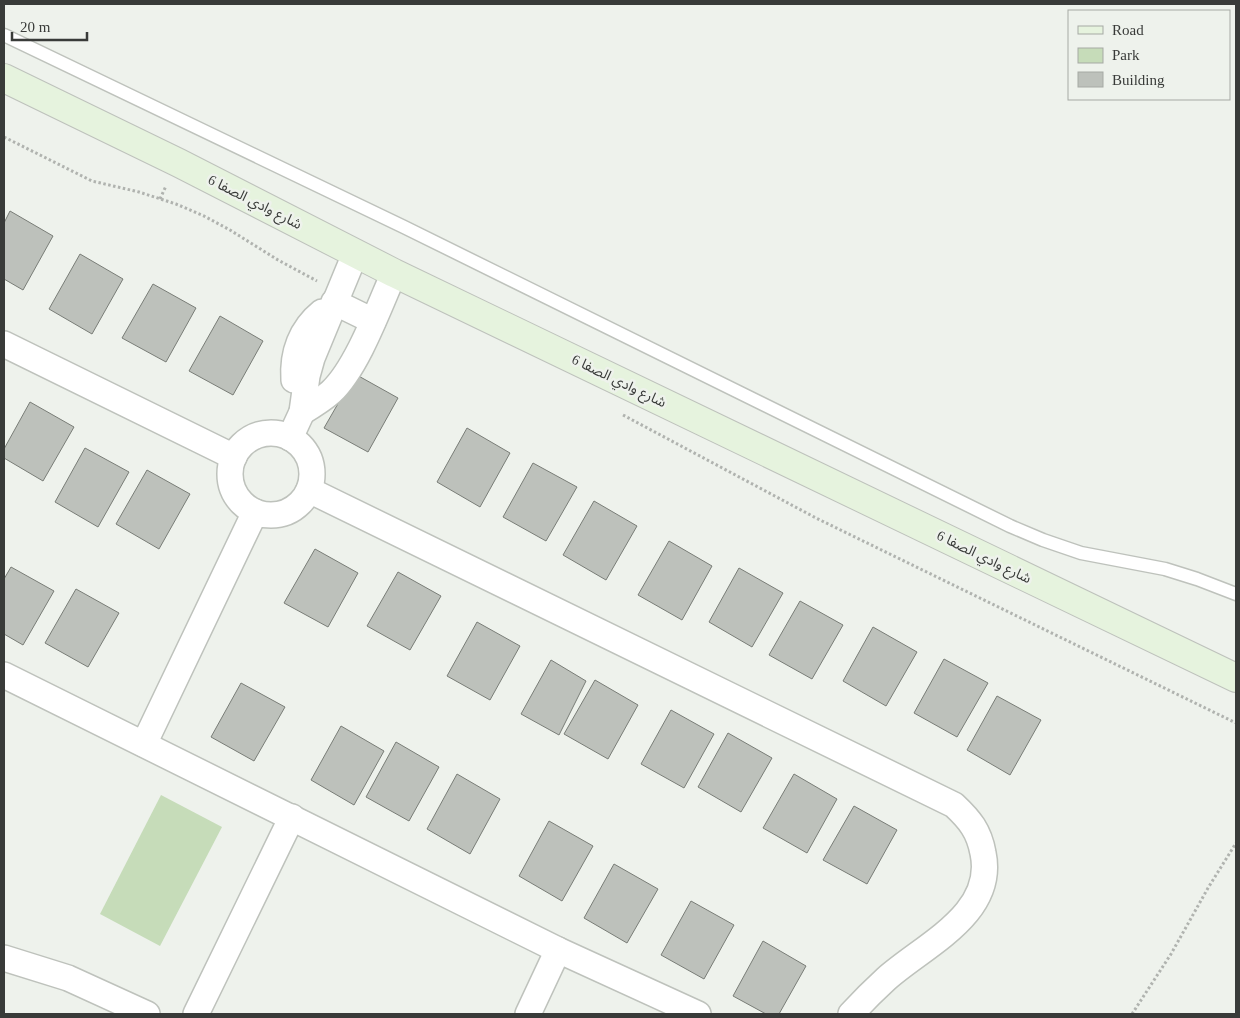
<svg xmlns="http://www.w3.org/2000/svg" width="1240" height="1018" font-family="'Times New Roman','Noto Sans Arabic',serif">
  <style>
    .green { fill: #c6dcb9 }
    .building { fill: #bdc1bb; stroke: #797d77 }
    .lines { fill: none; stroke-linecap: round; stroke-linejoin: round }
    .lane-casing { stroke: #bec2bc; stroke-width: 15 }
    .street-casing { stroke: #bec2bc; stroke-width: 28 }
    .secondary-casing { stroke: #bec2bc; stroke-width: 30 }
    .path { stroke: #b0b3af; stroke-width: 3; stroke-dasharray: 2.5 2.5; stroke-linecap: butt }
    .lane { stroke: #fff; stroke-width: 12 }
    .street { stroke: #fff; stroke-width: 25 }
    .secondary { stroke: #e6f3de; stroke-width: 28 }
    .labels { text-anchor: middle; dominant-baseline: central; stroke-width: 5; stroke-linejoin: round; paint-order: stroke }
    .street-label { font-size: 14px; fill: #393b39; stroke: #eef2ec }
  </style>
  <rect width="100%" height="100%" fill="#eef2ec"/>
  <!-- green -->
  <path class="green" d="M161 795 222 827 160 946 100 914Z"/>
  <!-- building -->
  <g class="building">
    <path d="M10 211 53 236 23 290 4 279V223Z"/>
    <path d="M80 254 123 279 92 334 49 309Z"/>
    <path d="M153 284 196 308 166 362 122 338Z"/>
    <path d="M220 316 263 341 233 395 189 371Z"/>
    <path d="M355 374 398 398 368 452 324 428Z"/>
    <path d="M30 402 74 427 43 481 4 458V449Z"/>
    <path d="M467 428 510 453 480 507 437 482Z"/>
    <path d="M85 448 129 472 98 527 55 502Z"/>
    <path d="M533 463 577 487 546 541 503 517Z"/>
    <path d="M147 470 190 494 159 549 116 524Z"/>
    <path d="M594 501 637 526 606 580 563 555Z"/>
    <path d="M669 541 712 566 682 620 638 595Z"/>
    <path d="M315 549 358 573 328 627 284 603Z"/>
    <path d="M11 567 54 591 23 645 4 634V579Z"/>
    <path d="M739 568 783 593 752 647 709 622Z"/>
    <path d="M398 572 441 596 410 650 367 626Z"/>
    <path d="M76 589 119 613 88 667 45 643Z"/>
    <path d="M800 601 843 625 812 679 769 655Z"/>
    <path d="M477 622 520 646 490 700 447 676Z"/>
    <path d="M873 627 917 652 886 706 843 681Z"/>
    <path d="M944 659 988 683 957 737 914 713Z"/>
    <path d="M551 660 586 681 559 735 521 714Z"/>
    <path d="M595 680 638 705 608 759 564 734Z"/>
    <path d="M241 683 285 707 254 761 211 737Z"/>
    <path d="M997 696 1041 720 1010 775 967 750Z"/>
    <path d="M671 710 714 734 684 788 641 764Z"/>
    <path d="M341 726 384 751 354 805 311 780Z"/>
    <path d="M728 733 772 758 741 812 698 787Z"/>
    <path d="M396 742 439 767 409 821 366 797Z"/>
    <path d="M457 774 500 799 470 854 427 829Z"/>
    <path d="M794 774 837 799 807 853 763 828Z"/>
    <path d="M854 806 897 830 867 884 823 860Z"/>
    <path d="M549 821 593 846 562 901 519 876Z"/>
    <path d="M614 864 658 889 627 943 584 918Z"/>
    <path d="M691 901 734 925 704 979 661 955Z"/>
    <path d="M763 941 806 966 779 1014H766L733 996Z"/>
  </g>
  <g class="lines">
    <!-- lane casing -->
    <g class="lane-casing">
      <path id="lane" d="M4 35 404 227 1010 526 1043 540 1081 553 1165 569 1197 579 1236 594"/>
    </g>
    <!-- street casing -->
    <g class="street-casing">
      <g id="street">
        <path d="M334 302 373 321"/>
        <path d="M4 344 234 457"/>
        <path d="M294 380C292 353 301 329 322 312"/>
        <path d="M302 412C312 406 322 400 331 392 357 368 379 307 394 273"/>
        <circle cx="271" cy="474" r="41"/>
        <path d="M290 438 302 412 307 376 312 358 355 254"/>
        <path d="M309 490 954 805C970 820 979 831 983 853 996 914 924 945 886 979 874 990 862 1002 851 1014"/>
        <path d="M4 675 558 950 698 1014"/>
        <path d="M144 744 255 512"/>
        <path d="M4 958 68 978 147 1014"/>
        <path d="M196 1014 292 817"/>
        <path d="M528 1014 558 950"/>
      </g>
    </g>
    <!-- secondary casing -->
    <g class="secondary-casing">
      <path id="secondary" d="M4 78 179 163 394 273 1236 678"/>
    </g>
    <!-- path -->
    <g class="path">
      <path d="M4 137 92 181 139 192 176 204 204 216 230 230 278 260 317 281"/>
      <path d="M160 199 166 186"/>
      <path d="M623 415 816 518 1236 723"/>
      <path d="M1132 1014 1171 954 1208 888 1236 843"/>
    </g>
    <!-- lane -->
    <use href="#lane" class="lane"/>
    <!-- street -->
    <use href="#street" class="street"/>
    <!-- secondary -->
    <use href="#secondary" class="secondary"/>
  </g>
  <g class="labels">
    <!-- street labels -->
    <g class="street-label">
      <text transform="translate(255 202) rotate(27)">شارع وادي الصفا 6</text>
      <text transform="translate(619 381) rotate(26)">شارع وادي الصفا 6</text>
      <text transform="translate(984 557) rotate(26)">شارع وادي الصفا 6</text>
    </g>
  </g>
  <!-- border -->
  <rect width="1240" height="1018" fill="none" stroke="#393b39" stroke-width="10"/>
  <!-- legend -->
  <rect x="1068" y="10" width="162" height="90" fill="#eef2ec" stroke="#a6a9a4"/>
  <rect x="1078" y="26" width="25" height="8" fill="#e6f3de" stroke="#a6a9a4"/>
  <text x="1112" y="35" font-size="15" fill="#393b39">Road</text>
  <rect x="1078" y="48" width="25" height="15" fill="#c6dcb9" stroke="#a6a9a4"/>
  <text x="1112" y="60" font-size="15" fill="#393b39">Park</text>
  <rect x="1078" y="72" width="25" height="15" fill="#bdc1bb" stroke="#a6a9a4"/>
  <text x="1112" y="85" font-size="15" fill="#393b39">Building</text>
  <!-- scale -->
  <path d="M12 32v8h75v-8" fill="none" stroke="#393b39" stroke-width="2.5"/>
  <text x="20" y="32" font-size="15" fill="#393b39" stroke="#eef2ec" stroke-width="4" paint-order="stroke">20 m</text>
</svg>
